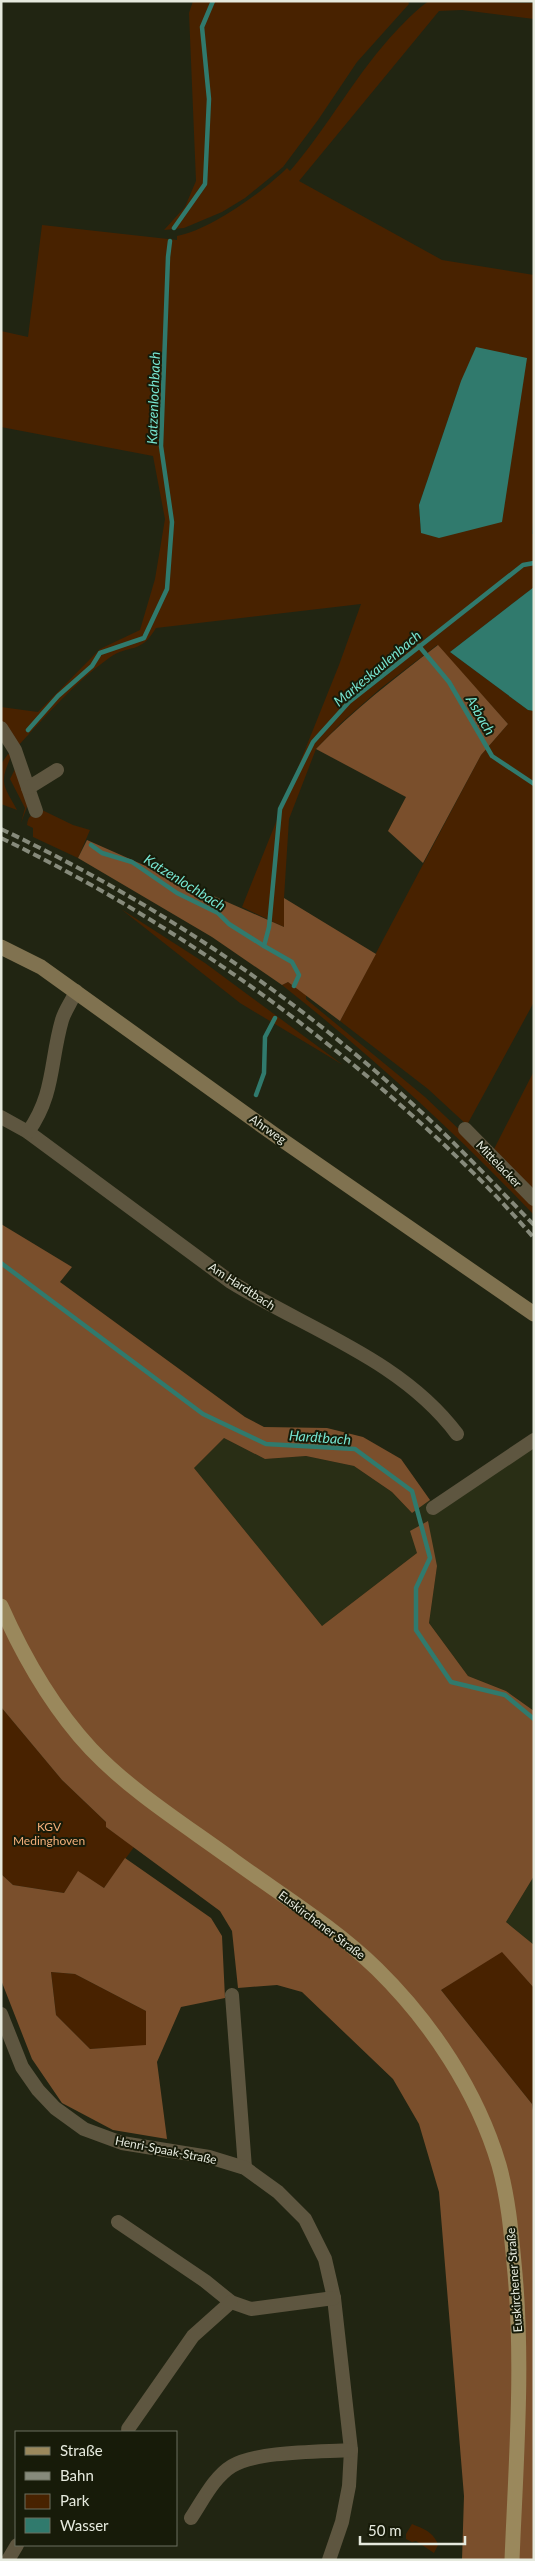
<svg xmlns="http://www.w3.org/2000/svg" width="535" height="2561" font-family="Lato,sans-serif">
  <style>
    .built { fill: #292e15 }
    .green { fill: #482200; fill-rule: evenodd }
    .forest { fill: #7a4f2c; fill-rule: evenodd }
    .water { fill: #307a6d }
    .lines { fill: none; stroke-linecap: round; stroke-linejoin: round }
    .stream { stroke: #307a6d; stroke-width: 4.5 }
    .street { stroke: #5e5640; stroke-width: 14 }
    .secondary { stroke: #807250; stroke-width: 15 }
    .primary { stroke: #9a885c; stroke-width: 15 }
    .rail { stroke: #868a7b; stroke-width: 4; stroke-dasharray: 8 4; stroke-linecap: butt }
    .labels { text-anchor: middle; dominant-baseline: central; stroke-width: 4; stroke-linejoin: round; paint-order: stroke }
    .street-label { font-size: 12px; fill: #e6eade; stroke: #171b09 }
    .park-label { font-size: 12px; fill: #f4af7a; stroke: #171b09 }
    .water-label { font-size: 14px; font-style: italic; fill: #77e5d1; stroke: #171b09 }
  </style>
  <rect width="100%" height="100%" fill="#212512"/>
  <!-- built -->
  <g class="built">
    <path d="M224 1438 265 1459 306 1456 354 1466 392 1492 412 1513 430 1500 435 1506 534 1440V1711L506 1691 468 1676 429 1623 437 1566 417 1553 322 1626 194 1468Z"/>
    <path d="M534 1876V1945L506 1922Z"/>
  </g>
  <!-- green -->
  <g class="green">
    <path d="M193 1H408L409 4 357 62 318 120 283 167 245 198 222 212 184 228 164 230 185 207 196 181 189 13Z"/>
    <path d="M429 1 534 3V19L462 10 439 11 299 181 442 260 534 275V513L532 534H534V587L450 652 528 710 534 711V1002L467 1125 428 1089 340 1021 481 755 508 724 437 645 381 688 341 723 316 749 289 819 284 898V927L242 907 339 665 361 604 156 628C139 656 130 643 109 658 75 682 46 716 18 746L1 721V707L38 712 100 649 140 630 155 579 165 519 153 456 1 427V331L28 337 42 225 177 240V236C210 230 263 192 287 168L290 171C329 126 356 73 398 29 408 19 417 9 429 1ZM461 381 421 533 419 505Z"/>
    <path d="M8 754 11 755C9 763 4 771 4 779 3 789 13 801 17 810L1 804V764Z"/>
    <path d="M15 769 28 804 21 823 25 808 10 779Z"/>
    <path d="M42 810 73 825 90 830 78 858 33 837V828L27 825C28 815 33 813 42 810Z"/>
    <path d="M121 909 205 963 343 1065 240 1003Z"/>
    <path d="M288 982 306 995V999L425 1097 486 1155 534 1205V1215C455 1132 372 1056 282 985Z"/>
    <path d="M534 1071V1191L494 1149Z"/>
    <path d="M1 1707 62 1780 106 1822V1827L134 1847 104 1888 78 1872 64 1893 13 1885 1 1874Z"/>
    <path d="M502 1951 534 1988V2116L532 2104 441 1990Z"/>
    <path d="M51 1972 75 1974 146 2011V2046L90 2049 56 2015Z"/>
    <path d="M412 2524C424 2529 434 2532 438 2545L434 2553 416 2541 412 2542 406 2539V2534Z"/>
  </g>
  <!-- forest -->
  <g class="forest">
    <path d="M438 645 508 724 481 755 423 863 388 831 406 797 316 749C353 710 395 678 438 645Z"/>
    <path d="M87 840 284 927V898L376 954 340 1021 288 982 282 985 212 937 78 858Z"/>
    <path d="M1 1224 72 1267 60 1282 245 1417 264 1427 327 1428 363 1437 401 1459 430 1500 412 1513 392 1492 354 1466 306 1456 265 1459 224 1438 194 1468 322 1626 417 1553 410 1531 428 1521 437 1566 429 1623 468 1676 506 1691 534 1711V1876L506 1922 534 1945V1988L502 1952 441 1990 532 2104 534 2116V2560H462L464 2496 439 2192 419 2124 393 2079 302 1992 277 1985 238 1988 232 1931 220 1911 106 1827V1822L62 1780 1 1707Z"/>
    <path d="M125 1858 211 1918 222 1936 225 1998 181 2007 157 2062 167 2139 113 2130 62 2103 32 2059 1 1980V1874L13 1885 64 1893 78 1871 104 1888ZM51 1972 75 1974 146 2011V2045L90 2049 56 2015Z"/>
  </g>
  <!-- water -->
  <g class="water">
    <path d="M476 347 527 358 502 522 439 538 421 533 419 505 461 381Z"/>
    <path d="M534 587V711L528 710 450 652Z"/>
  </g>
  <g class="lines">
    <!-- stream -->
    <g class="stream">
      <path d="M174 228 205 184 209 99 202 27 213 1"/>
      <path d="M419 646 449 682 492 756 534 784"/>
      <path d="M28 730 58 696 92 666 100 653 144 638 167 589 172 522 161 446 168 257 170 241"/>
      <path d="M91 845 102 853 132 862 177 893 218 913 229 924 264 946"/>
      <path d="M294 986 299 975 292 962 264 946 269 927 280 809 313 742 349 702 523 565 534 563"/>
      <path d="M256 1095 264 1073 265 1037 275 1018"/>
      <path d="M1 1263 203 1414 266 1444 355 1449 412 1491 430 1558 416 1588V1630L451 1682 505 1695 534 1719"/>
    </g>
    <!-- street -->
    <g class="street">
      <path d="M1 728 15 750 36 811"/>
      <path d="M28 788 57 770"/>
      <path d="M1 1117 28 1132 231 1282C307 1329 402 1360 457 1434"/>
      <path d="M465 1129 534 1199"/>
      <path d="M28 1132C55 1094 50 1061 62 1020 65 1010 72 1001 76 991"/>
      <path d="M433 1508 534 1440"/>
      <path d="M232 1995 245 2168"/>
      <path d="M1 2014 22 2067 38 2090 55 2108 84 2129 122 2143 209 2157 245 2168 278 2192 305 2219 325 2259 334 2298 351 2450 349 2486 342 2522 329 2560"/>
      <path d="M118 2222 205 2281 231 2302 251 2309 334 2298"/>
      <path d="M128 2429 193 2336 231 2302"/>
      <path d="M191 2518C203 2500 214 2477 232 2466 257 2451 320 2452 351 2450"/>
      <path d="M8 2560 17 2545"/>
    </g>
    <!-- secondary -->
    <path class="secondary" d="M1 947 41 967 275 1135 534 1314"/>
    <!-- primary -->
    <path class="primary" d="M1 1606C24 1658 52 1707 91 1749 132 1792 185 1825 233 1860 281 1895 334 1927 377 1969 431 2022 477 2091 499 2165 508 2197 511 2230 514 2263 524 2361 516 2461 512 2560"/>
    <!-- rail -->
    <g class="rail">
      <path d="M1 829C149 899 287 990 408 1100 452 1139 493 1183 534 1225"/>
      <path d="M1 838C136 903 260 986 374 1082 430 1130 486 1182 534 1238"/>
    </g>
  </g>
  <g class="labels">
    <!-- street labels -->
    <g class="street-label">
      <text transform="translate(268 1129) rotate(35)">Ahrweg</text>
      <text transform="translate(499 1164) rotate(46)">Mittelacker</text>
      <text transform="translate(242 1286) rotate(33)">Am Hardtbach</text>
      <text transform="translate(322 1925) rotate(37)">Euskirchener Straße</text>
      <text transform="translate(166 2150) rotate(11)">Henri-Spaak-Straße</text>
      <text transform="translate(514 2280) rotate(-94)">Euskirchener Straße</text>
    </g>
    <!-- park labels -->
    <g class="park-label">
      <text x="49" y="1826">KGV<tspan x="49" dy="14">Medinghoven</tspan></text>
    </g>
    <!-- water labels -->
    <g class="water-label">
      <text transform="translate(153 398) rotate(-88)">Katzenlochbach</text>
      <text transform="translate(377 668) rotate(-40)">Markeskaulenbach</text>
      <text transform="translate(481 715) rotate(60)">Asbach</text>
      <text transform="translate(185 882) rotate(32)">Katzenlochbach</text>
      <text transform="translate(320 1437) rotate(4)">Hardtbach</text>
    </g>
  </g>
  <!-- border -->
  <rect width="535" height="2561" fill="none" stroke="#e6eade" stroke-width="5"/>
  <!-- legend -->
  <rect x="15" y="2431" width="162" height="115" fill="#171b09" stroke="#6a6e5e"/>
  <rect x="25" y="2447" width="25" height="8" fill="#9a885c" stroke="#6a6e5e"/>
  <text x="60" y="2456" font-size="15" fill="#e6eade">Straße</text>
  <rect x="25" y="2472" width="25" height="8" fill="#868a7b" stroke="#6a6e5e"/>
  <text x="60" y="2481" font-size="15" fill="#e6eade">Bahn</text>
  <rect x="25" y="2494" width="25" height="15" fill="#482200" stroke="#6a6e5e"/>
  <text x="60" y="2506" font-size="15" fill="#e6eade">Park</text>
  <rect x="25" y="2518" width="25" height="15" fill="#307a6d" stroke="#6a6e5e"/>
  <text x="60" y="2531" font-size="15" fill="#e6eade">Wasser</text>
  <!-- scale -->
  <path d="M360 2536v8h105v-8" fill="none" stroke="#e6eade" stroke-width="2.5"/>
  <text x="368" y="2536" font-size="15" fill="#e6eade" stroke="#171b09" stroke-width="4" paint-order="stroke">50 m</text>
</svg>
